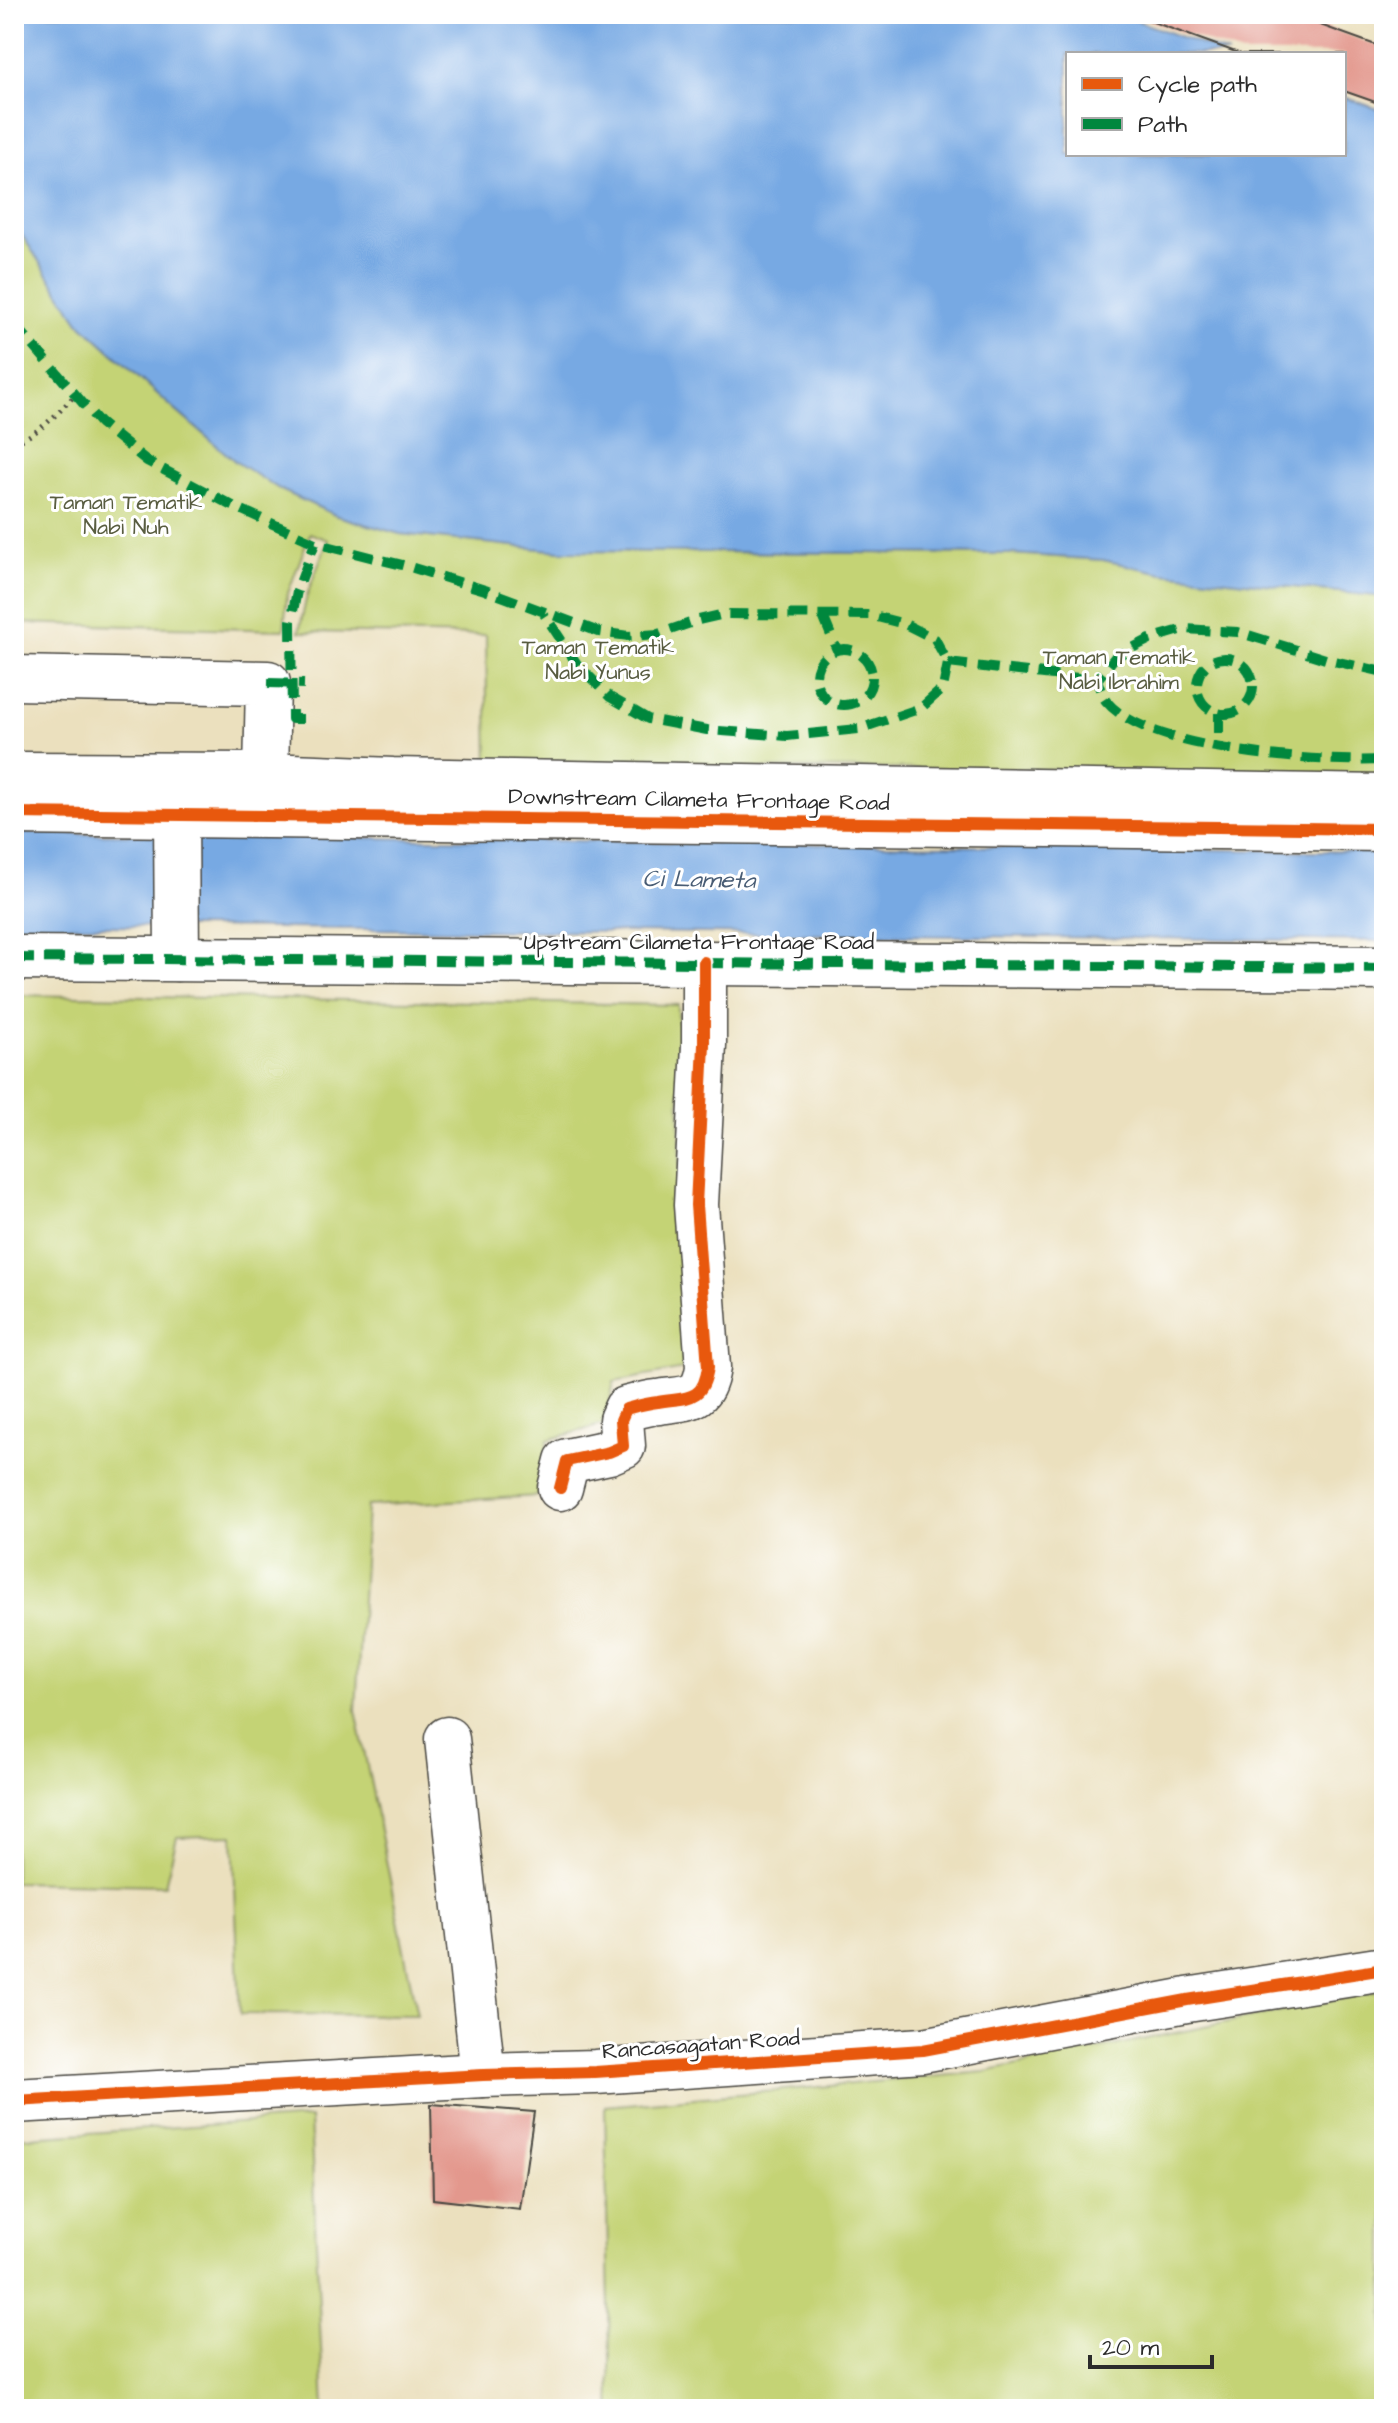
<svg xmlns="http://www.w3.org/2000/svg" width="1398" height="2423" font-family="'Architects Daughter',sans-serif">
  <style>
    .green { fill: #c4d375; stroke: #787f50; stroke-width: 2 }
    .water { fill: #77a9e3; stroke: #516a87; stroke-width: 2 }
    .building { fill: #e3988d }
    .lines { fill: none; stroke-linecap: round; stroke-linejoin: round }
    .minor-casing { stroke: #484641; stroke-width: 47 }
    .path { stroke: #484641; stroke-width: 5; stroke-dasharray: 2 6; stroke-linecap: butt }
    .minor { stroke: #fff; stroke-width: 44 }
    .quiet { stroke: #00873e; stroke-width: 10; stroke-dasharray: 20 10; stroke-linecap: butt }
    .cycleway-casing { stroke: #fff; stroke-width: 17 }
    .cycleway { stroke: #e8590c; stroke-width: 12 }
    .labels { text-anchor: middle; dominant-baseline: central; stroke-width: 6; stroke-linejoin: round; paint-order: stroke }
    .park-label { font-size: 22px; fill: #595d41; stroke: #fff }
    .street-label { font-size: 22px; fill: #2b2b2b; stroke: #fff }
    .water-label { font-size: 24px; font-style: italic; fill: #495d75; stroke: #fff }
  </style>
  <rect width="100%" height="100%" fill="#fff"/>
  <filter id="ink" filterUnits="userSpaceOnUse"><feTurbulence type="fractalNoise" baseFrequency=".0125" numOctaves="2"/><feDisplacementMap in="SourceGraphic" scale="16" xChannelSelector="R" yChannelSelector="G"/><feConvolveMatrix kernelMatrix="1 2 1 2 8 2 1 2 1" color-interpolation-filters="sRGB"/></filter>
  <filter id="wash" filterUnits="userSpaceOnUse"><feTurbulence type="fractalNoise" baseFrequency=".006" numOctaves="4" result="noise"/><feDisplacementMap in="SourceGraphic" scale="32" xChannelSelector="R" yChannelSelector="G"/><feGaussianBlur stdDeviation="1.8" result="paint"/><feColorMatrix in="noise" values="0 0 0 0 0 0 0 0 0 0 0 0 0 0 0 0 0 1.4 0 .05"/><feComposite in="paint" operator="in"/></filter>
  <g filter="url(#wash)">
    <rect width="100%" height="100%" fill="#ebe0be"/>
    <!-- green -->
    <g class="green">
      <path d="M14 223 79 322 174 409 236 462 281 490 337 516 400 534 560 551 1011 554 1103 560 1163 573 1384 597V778L1021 769 488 768 486 635 299 632 307 595 328 540 310 533 287 596 284 630 14 623Z"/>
      <path d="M14 995 678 1005 684 1369 614 1382 605 1424 548 1440 538 1496 367 1506 356 1710 417 2015 240 2014 233 1835 177 1837 165 1885 14 1882Z"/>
      <path d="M1384 1990V2409H611L605 2106 985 2072Z"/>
      <path d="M310 2118 324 2409H14V2138Z"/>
    </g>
    <!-- water -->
    <g class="water">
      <path d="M14 14H1119L1228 54H1068V154H1344V97L1384 111V597L1163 573 1103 560 1012 554 560 551 400 534 337 516 281 490 236 462 174 409 79 322 14 223Z"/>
      <path d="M14 833 1384 852V941L14 925Z"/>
    </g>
    <g id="blocks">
      <!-- building -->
      <g class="building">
        <path d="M1131 14H1290L1384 48V105L1344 91V54H1241Z"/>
        <path d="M431 2104 534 2112 520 2209 433 2199Z"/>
      </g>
    </g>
  </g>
  <g filter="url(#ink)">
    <use href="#blocks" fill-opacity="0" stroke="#484641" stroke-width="2"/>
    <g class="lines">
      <!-- minor casing -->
      <g class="minor-casing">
        <g id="minor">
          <path d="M14 678 268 683 266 775"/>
          <path d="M14 774 266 775 393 780 1384 797"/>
          <path d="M14 813 1384 829"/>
          <path d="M176 813 177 959"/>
          <path d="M14 958 1384 968"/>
          <path d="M560 1488 567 1461 609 1452 623 1446 621 1420 626 1409C637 1406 647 1403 658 1402 686 1397 703 1403 708 1367L696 1205 704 1045V962"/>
          <path d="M447 1739 483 2075"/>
          <path d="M14 2101 483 2075 595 2072 923 2050 1187 2000 1384 1969"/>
        </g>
      </g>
      <!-- path -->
      <path class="path" d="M14 443C40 433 56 415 75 395"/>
      <!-- minor -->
      <use href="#minor" class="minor"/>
      <!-- quiet -->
      <g class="quiet">
        <path d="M14 323 100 423 147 461 231 505 315 543 410 567 485 590 599 632 629 636 658 634 699 620 725 614 870 615 905 624 935 639 948 663 943 688 921 708 859 729 787 736 707 730 648 719 610 697 577 664 544 614"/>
        <path d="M823 616 837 650"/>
        <circle cx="844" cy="677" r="28"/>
        <circle cx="1225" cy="686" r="28"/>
        <path d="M948 663 1097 680"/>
        <path d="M1384 672 1329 660 1238 632 1184 629 1150 639 1115 657 1097 680C1100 687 1102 697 1107 702 1149 752 1321 763 1384 760"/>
        <path d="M268 683 304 684"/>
        <path d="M1219 713V746"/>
        <path d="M303 719H292L291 621 297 591 315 543"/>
        <path d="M14 958 1384 968"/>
      </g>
      <!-- cycleway casing -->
      <g class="cycleway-casing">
        <g id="cycleway">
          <path d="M14 813 1384 829"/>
          <path d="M560 1488 567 1461 609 1452 623 1446 621 1420 626 1409C637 1406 647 1403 658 1402 686 1397 703 1403 708 1367L696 1205 704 1045V962"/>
          <path d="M14 2101 483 2075 595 2072 923 2050 1187 2000 1384 1969"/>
        </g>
      </g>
      <!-- cycleway -->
      <use href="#cycleway" class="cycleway"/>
    </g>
  </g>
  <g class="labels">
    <!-- park labels -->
    <g class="park-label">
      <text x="126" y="502">Taman Tematik<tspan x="126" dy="25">Nabi Nuh</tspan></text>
      <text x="598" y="647">Taman Tematik<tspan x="598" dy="25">Nabi Yunus</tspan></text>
      <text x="1119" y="657">Taman Tematik<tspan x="1119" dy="25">Nabi Ibrahim</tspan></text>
    </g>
    <!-- street labels -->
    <g class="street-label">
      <text transform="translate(699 800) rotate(1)">Downstream Cilameta Frontage Road</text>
      <text x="699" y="942">Upstream Cilameta Frontage Road</text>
      <text transform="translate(701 2045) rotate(-4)">Rancasagatan Road</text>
    </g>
    <!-- water labels -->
    <g class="water-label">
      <text transform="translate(699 880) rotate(1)">Ci Lameta</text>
    </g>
  </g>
  <!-- margin -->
  <rect width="1398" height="2423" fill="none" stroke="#fff" stroke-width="48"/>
  <!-- legend -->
  <rect x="1066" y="52" width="280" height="104" fill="#ffffff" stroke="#aaaaaa" stroke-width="2"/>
  <rect x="1082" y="78" width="40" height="12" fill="#e8590c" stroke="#aaaaaa" stroke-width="2"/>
  <text x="1138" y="92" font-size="24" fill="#2b2b2b">Cycle path</text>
  <rect x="1082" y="118" width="40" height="12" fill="#00873e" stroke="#aaaaaa" stroke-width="2"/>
  <text x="1138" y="132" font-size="24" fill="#2b2b2b">Path</text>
  <!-- scale -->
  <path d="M1090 2355v12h122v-12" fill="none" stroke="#2b2b2b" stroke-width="4"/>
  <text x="1102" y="2355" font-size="24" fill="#2b2b2b" stroke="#ffffff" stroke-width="6" paint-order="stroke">20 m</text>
</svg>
